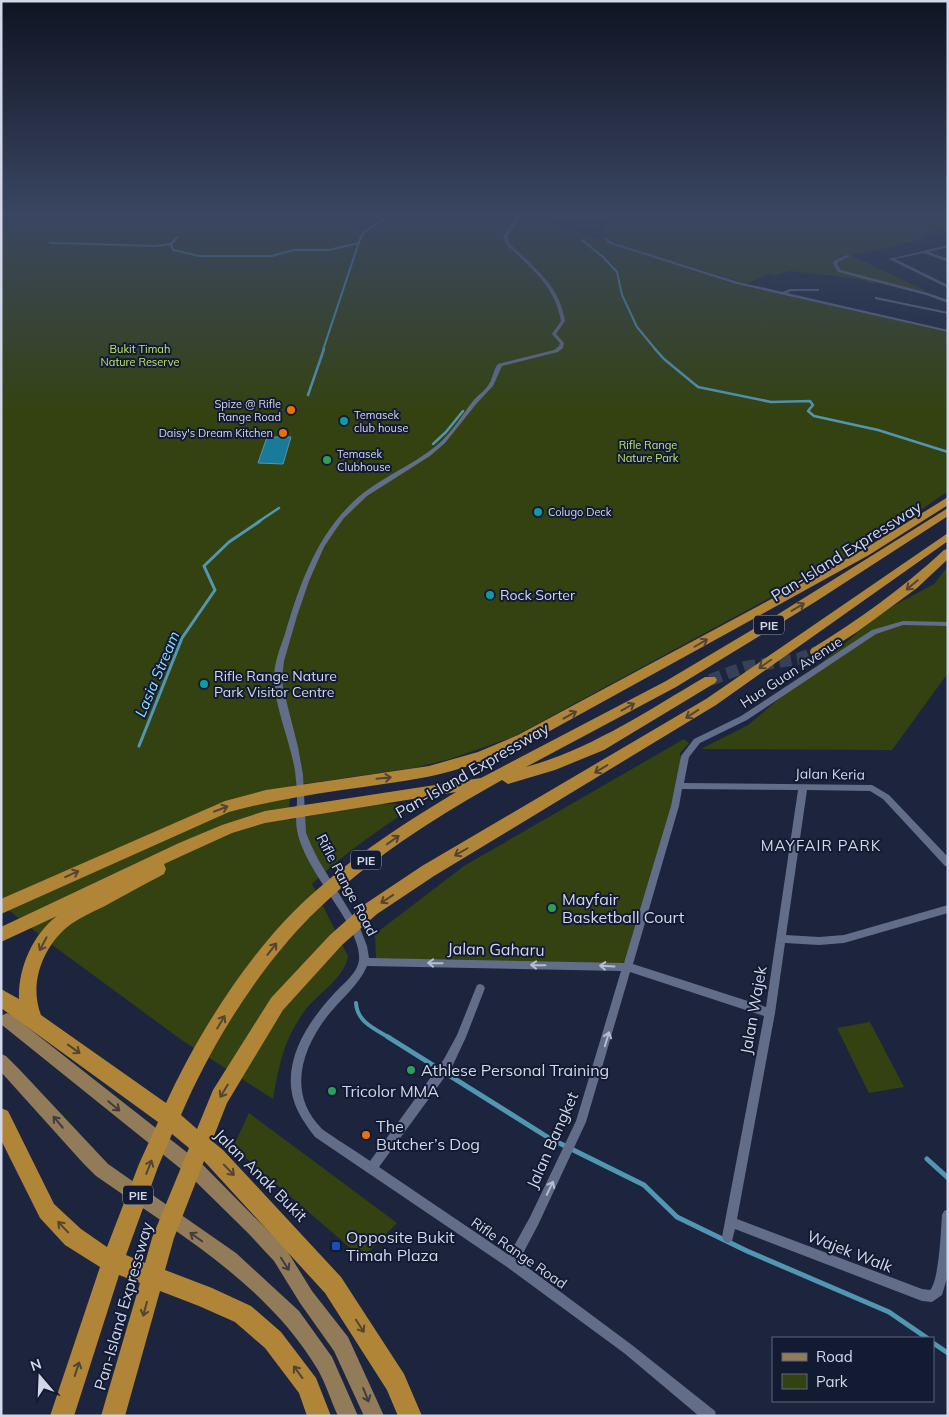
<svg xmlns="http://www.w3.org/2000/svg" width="949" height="1417" font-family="Mulish,sans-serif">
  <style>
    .green { fill: #344211 }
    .water { fill: #1a7a9a; stroke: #5196b2 }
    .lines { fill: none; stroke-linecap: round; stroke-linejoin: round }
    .stream-far4 { stroke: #5196b2; stroke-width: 2 }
    .stream-far3 { stroke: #5196b2; stroke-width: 2.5 }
    .stream-far2 { stroke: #5196b2; stroke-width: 3 }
    .stream-far1 { stroke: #5196b2; stroke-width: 4 }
    .stream { stroke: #5196b2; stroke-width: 5 }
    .highway-tunnel { stroke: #374057; stroke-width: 12; stroke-dasharray: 12 6; stroke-linecap: butt }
    .street { fill: #626d8a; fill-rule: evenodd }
    .primary { fill: #917b59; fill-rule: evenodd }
    .highway { fill: #b08538; fill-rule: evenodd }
    .oneway { stroke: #524535 }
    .oneway2 { stroke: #b6bdd1 }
    .oneway3 { stroke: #3f3d40 }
    .food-dot { fill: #e8710a; stroke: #131b33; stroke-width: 2 }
    .culture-dot { fill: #0f9aa8; stroke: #131b33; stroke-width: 2 }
    .leisure-dot { fill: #2e9e5b; stroke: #131b33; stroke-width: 2 }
    .transit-dot { fill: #1a4fb4; stroke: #131b33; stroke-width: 2 }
    .labels { text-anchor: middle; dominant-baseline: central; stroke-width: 4; stroke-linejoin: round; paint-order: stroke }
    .far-park-label { font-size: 11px; fill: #bfe46e; stroke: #131b33 }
    .far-poi-label { font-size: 11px; fill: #d2d8e9; stroke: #131b33; text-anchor: start }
    .shield { fill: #131b33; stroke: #999fb2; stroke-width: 1 }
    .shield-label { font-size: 12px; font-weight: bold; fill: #d2d8e9 }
    .poi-label { font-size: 14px; fill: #d2d8e9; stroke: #131b33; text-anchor: start }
    .street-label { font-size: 14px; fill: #d2d8e9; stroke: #131b33 }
    .water-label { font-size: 15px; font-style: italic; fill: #8edeff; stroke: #131b33 }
    .neighbourhood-label { font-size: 15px; letter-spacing: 1px; fill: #d2d8e9; stroke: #131b33 }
    .near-street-label { font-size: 16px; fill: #d2d8e9; stroke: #131b33 }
    .near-poi-label { font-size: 16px; fill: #d2d8e9; stroke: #131b33; text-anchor: start }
  </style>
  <rect width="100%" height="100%" fill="#1c253d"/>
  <!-- green -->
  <g class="green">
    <path d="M1 217H516L548 222 731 283 948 332V491L897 527 845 557 513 737 450 759 413 768 290 786 289 820 372 804H418C381 828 344 853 312 884L348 956C344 980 316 994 303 1013 283 1042 279 1066 273 1099L183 1041 55 947 1 904Z"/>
    <path d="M604 217H948V234L935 229 926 235 915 236 925 239 851 255 926 291H921L876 282 874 284 858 279 790 271 773 276 768 274 746 284 625 246 628 245 607 238 601 227 622 222Z"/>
    <path d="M948 566V673L892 750 701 749 748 725 882 612 934 584Z"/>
    <path d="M684 739 689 743 680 753 682 782 633 950 622 964 376 961 375 934 464 866Z"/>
    <path d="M870 1022 904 1087 869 1093 837 1028Z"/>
    <path d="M249 1113 397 1223 362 1258 233 1147Z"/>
  </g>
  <!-- water -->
  <path class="water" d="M267 437H291L283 464 258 463Z"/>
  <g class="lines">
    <!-- stream-far4 -->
    <g class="stream-far4">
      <path d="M582 240 602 256 617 272 622 295 637 327 656 350"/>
      <path d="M50 243 94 244"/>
      <path d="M94 244 155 246 171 244 173 250 199 256H272L294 250H329L359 243"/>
      <path d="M171 244 177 237"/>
      <path d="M323 350 360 239 364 232 388 217"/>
    </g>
    <!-- stream-far3 -->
    <g class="stream-far3">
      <path d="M655 349 664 359 698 387 771 402 810 401 813 405 808 411 814 416 878 430 948 452"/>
      <path d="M308 395 324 349"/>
      <path d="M433 444 446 432 463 411"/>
      <path d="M258 522 279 508"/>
    </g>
    <!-- stream-far2 -->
    <path class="stream-far2" d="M139 746 182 638 215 590 204 566 229 542 260 521"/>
    <!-- stream-far1 -->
    <path class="stream-far1" d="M356 1003C357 1022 375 1029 390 1038"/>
    <!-- stream -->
    <g class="stream">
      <path d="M388 1037 549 1138 644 1185 677 1217 747 1251 889 1312 927 1338"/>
      <path d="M927 1159 948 1178"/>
      <path d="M933 1343 948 1353"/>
    </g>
    <!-- highway-tunnel -->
    <path class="highway-tunnel" d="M710 680 745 667 798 659 816 652"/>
    <!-- street -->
    <g class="street">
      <path d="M517 217H521L507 237 509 243C533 267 560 285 565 321L556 334 564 343 563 348 558 352 502 366 493 386 477 403 445 443 430 456 367 496 344 518 334 532 324 547 309 581 297 616 284 661 282 678 283 688 298 747 303 775 306 833 312 847 319 861 360 928 367 946 369 958 624 963 671 806 681 756 694 739 741 716 872 630 903 621 948 622V626L903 625 876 634 747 720 700 743 689 757 684 783 872 785 889 795 948 857V866H945L883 799 870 791 807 790 786 935 819 937 844 935 948 905V913L844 943 819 945 785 943 775 1013 737 1219 922 1289 930 1290C939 1281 941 1230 942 1215L944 1211 948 1209V1275L942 1295 932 1302 922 1301 735 1229 732 1241 728 1243 724 1241 722 1237 764 1016 630 972 586 1122 538 1225 519 1261 632 1345 715 1411 716 1416H699L624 1353 507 1267 315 1137C306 1125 297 1113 293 1098 283 1060 308 1022 332 996 341 985 357 975 359 960 360 948 354 936 349 926 334 898 302 860 297 830 295 819 297 809 297 798 297 789 296 780 295 771 290 740 275 709 274 678 274 663 280 648 285 634 299 586 316 537 353 502 377 479 410 467 436 446 451 434 461 416 473 401 478 395 485 391 489 384 493 378 493 370 498 364L554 350 559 346 560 343 552 334 561 321C555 285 530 268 506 244L503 237ZM682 789 798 790 766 1007 633 964 679 806ZM367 966 621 971 576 1121 530 1217 509 1255 379 1167 452 1067 466 1037 485 988 483 985 480 984 477 985 457 1035 444 1059 370 1161C360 1154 349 1147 338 1140 333 1136 327 1133 322 1129 287 1094 301 1049 329 1014 341 999 359 985 367 966Z"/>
      <path d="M605 237 612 242 738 282 783 292 790 289H819V291H791L787 293 948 330V332L736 284 610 244 603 238Z"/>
      <path d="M948 245V247L929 252 948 259V262L924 253 895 259 948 285V288L889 259Z"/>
      <path d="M847 255 850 256 838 262 837 264 841 270 928 293 948 300V303L926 295 838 272 833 264 834 261Z"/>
      <path d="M876 297 948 312V314L875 299V297Z"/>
    </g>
    <!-- primary -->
    <g class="primary">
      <path d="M7 1013 12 1015 203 1165 286 1249 312 1291 348 1337 384 1416H364L334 1351 300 1303 274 1261 248 1233 191 1177 2 1025 1 1016Z"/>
      <path d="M1 1054 6 1056 19 1069 108 1164 236 1253 299 1311 332 1357 358 1416H338C331 1401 326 1384 318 1370 267 1284 176 1232 96 1176L83 1163 1 1072Z"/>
    </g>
    <!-- highway -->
    <g class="highway">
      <path d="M948 497V505L869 555 528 743C496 756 462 770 427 777 361 789 294 794 229 812L1 914V899L225 801 266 790 429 766 478 752 518 735 861 551Z"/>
      <path d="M948 508V516L815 602 676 687 526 767C591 749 647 711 705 677H715L717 680 715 683 604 750 555 770 508 784 502 780C441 814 382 851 330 898 267 954 214 1038 181 1115L197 1129 213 1090 271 998 330 935 365 904 422 866 706 699 948 533V541L716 705 434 876 377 914 342 945 283 1010 227 1103 212 1141 223 1150 341 1277 404 1374 422 1416H398L387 1390 325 1293 204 1161 174 1238 165 1270 212 1288 251 1306 281 1332 316 1378 331 1416H307L299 1393 265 1348 235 1322 199 1306 160 1291 125 1416H101L140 1283 119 1275 74 1416H50L100 1267 65 1245 40 1218 1 1140V1108L8 1111 54 1204 81 1229 107 1247 139 1164 158 1122 1 1008V989L19 999C18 969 32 935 57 916L1 942V927L179 843 222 825 265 811 481 778 666 681 772 618ZM456 792C408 821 361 851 319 888 256 941 200 1029 166 1103L41 1015C29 985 42 949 66 928 77 919 90 913 103 907 123 896 143 885 164 874L166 869 164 864 232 833 265 823ZM172 1134 189 1148 152 1238 145 1263 126 1255 158 1167Z"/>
      <path d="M948 549V559L917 588 857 632 821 655H811L810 652 811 649C860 619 903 588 944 550Z"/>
    </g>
  </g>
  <!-- one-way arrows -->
  <defs><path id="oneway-shaft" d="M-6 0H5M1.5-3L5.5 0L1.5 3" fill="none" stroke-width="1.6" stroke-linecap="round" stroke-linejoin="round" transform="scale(1.25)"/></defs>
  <g class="oneway">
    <use href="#oneway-shaft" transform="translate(912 585) rotate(140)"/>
    <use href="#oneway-shaft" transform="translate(798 607) rotate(-31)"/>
    <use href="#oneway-shaft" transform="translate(701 643) rotate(-30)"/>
    <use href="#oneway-shaft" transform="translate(765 664) rotate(145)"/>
    <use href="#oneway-shaft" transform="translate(628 707) rotate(-29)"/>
    <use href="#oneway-shaft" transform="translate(692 714) rotate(147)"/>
    <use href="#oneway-shaft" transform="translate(570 715) rotate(-29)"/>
    <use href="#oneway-shaft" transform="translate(601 769) rotate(149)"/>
    <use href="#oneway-shaft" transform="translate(384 778) rotate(-6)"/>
    <use href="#oneway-shaft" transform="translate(221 809) rotate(-21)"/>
    <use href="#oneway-shaft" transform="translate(393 840) rotate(-35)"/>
    <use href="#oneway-shaft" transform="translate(461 852) rotate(150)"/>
    <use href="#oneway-shaft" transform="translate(72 874) rotate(-24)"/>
    <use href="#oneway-shaft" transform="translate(387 899) rotate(146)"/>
    <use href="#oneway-shaft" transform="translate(43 944) rotate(118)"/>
    <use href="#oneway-shaft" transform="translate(272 949) rotate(-52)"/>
    <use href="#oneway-shaft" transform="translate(221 1022) rotate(-59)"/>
    <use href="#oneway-shaft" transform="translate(74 1049) rotate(36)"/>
    <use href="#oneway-shaft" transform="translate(224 1091) rotate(121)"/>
    <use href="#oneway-shaft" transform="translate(149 1167) rotate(-68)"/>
    <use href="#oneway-shaft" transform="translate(229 1170) rotate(46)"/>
    <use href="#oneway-shaft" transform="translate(63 1227) rotate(-134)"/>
    <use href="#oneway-shaft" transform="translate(145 1309) rotate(105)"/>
    <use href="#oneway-shaft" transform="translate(360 1326) rotate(57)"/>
    <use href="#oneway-shaft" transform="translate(77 1369) rotate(-72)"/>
    <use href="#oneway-shaft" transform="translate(298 1372) rotate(-126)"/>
  </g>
  <g class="oneway2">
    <use href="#oneway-shaft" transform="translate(435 963) rotate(-179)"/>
    <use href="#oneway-shaft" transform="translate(538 965) rotate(-179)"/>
    <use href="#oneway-shaft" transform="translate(607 966) rotate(-177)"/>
    <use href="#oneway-shaft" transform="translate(607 1039) rotate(-73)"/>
    <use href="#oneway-shaft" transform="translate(550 1188) rotate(-64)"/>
  </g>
  <g class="oneway3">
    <use href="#oneway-shaft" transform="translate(114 1106) rotate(40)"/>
    <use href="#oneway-shaft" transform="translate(58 1122) rotate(-130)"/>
    <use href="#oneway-shaft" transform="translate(196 1237) rotate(-145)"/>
    <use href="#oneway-shaft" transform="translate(285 1264) rotate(57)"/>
    <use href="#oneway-shaft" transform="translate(366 1395) rotate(68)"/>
  </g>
  <!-- sky -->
  <linearGradient id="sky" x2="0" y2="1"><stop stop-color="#0f1422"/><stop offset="0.52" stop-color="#3a4662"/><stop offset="1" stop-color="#3a4662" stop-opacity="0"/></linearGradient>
  <rect width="949" height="415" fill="url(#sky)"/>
  <!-- markers -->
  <g class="food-dot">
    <circle cx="291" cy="410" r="5"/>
    <circle cx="283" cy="433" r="5"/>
    <circle cx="366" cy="1135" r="5"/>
  </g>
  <g class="culture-dot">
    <circle cx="344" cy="421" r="5"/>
    <circle cx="538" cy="512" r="5"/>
    <circle cx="490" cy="595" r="5"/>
    <circle cx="204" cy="684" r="5"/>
  </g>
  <g class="leisure-dot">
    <circle cx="327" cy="460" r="5"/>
    <circle cx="552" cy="908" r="5"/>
    <circle cx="411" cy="1070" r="5"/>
    <circle cx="332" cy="1091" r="5"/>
  </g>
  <rect class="transit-dot" x="331" y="1241" width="10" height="10" rx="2.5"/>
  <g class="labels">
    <!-- far-park labels -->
    <g class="far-park-label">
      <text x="140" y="349">Bukit Timah<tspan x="140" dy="13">Nature Reserve</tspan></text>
      <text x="648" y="445">Rifle Range<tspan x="648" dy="13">Nature Park</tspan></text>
    </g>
    <!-- far-poi labels -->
    <g class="far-poi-label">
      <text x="281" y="404" text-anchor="end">Spize @ Rifle<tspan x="281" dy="13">Range Road</tspan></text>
      <text x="354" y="415">Temasek<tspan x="354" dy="13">club house</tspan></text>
      <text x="273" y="433" text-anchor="end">Daisy's Dream Kitchen</text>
      <text x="337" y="454">Temasek<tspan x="337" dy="13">Clubhouse</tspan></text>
      <text x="548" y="512">Colugo Deck</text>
    </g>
    <!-- shield labels -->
    <g class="shield">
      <rect x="754" y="615.5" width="30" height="19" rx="4"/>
      <rect x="351" y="850.5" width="30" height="19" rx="4"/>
      <rect x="123" y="1185.5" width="30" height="19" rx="4"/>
    </g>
    <g class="shield-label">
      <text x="769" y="625">PIE</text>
      <text x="366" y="860">PIE</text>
      <text x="138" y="1195">PIE</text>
    </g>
    <!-- poi labels -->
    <g class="poi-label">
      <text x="500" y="595">Rock Sorter</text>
      <text x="214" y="676">Rifle Range Nature<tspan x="214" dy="16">Park Visitor Centre</tspan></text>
    </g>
    <!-- street labels -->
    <g class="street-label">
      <text transform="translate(791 672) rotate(-33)">Hua Guan Avenue</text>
      <text transform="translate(830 774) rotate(1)">Jalan Keria</text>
      <text transform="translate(347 885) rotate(62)">Rifle Range Road</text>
      <text transform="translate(519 1253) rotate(35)">Rifle Range Road</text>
    </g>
    <!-- water labels -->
    <g class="water-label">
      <text transform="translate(157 674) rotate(-67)">Lasia Stream</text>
    </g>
    <!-- neighbourhood labels -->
    <g class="neighbourhood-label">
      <text x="821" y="845">MAYFAIR PARK</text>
    </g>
    <!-- near-street labels -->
    <g class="near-street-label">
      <text transform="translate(846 551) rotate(-32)">Pan-Island Expressway</text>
      <text transform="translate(472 770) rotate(-30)">Pan-Island Expressway</text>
      <text transform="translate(496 949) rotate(1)">Jalan Gaharu</text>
      <text transform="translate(753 1010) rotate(-80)">Jalan Wajek</text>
      <text transform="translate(552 1140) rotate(-66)">Jalan Bangket</text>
      <text transform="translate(261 1175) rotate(45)">Jalan Anak Bukit</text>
      <text transform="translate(850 1251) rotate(21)">Wajek Walk</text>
      <text transform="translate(123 1306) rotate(-74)">Pan-Island Expressway</text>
    </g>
    <!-- near-poi labels -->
    <g class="near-poi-label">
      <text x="562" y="899">Mayfair<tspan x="562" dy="18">Basketball Court</tspan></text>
      <text x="421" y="1070">Athlese Personal Training</text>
      <text x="342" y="1091">Tricolor MMA</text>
      <text x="376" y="1126">The<tspan x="376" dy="18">Butcher’s Dog</tspan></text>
      <text x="346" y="1237">Opposite Bukit<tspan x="346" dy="18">Timah Plaza</tspan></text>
    </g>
  </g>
  <!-- border -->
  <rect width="949" height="1417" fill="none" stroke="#d2d8e9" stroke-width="5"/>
  <!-- legend -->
  <rect x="772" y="1337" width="162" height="65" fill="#131b33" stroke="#5f677c"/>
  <rect x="782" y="1353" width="25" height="8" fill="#917b59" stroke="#5f677c"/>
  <text x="816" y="1362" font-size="15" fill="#d2d8e9">Road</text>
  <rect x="782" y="1374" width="25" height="15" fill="#344211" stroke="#5f677c"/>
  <text x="816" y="1387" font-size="15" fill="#d2d8e9">Park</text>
  <!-- north arrow -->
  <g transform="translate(40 1377) rotate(341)" stroke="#131b33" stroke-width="4" paint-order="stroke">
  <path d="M0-4L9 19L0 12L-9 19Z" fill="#d2d8e9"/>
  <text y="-8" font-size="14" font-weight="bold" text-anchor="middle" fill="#d2d8e9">N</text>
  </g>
</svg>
